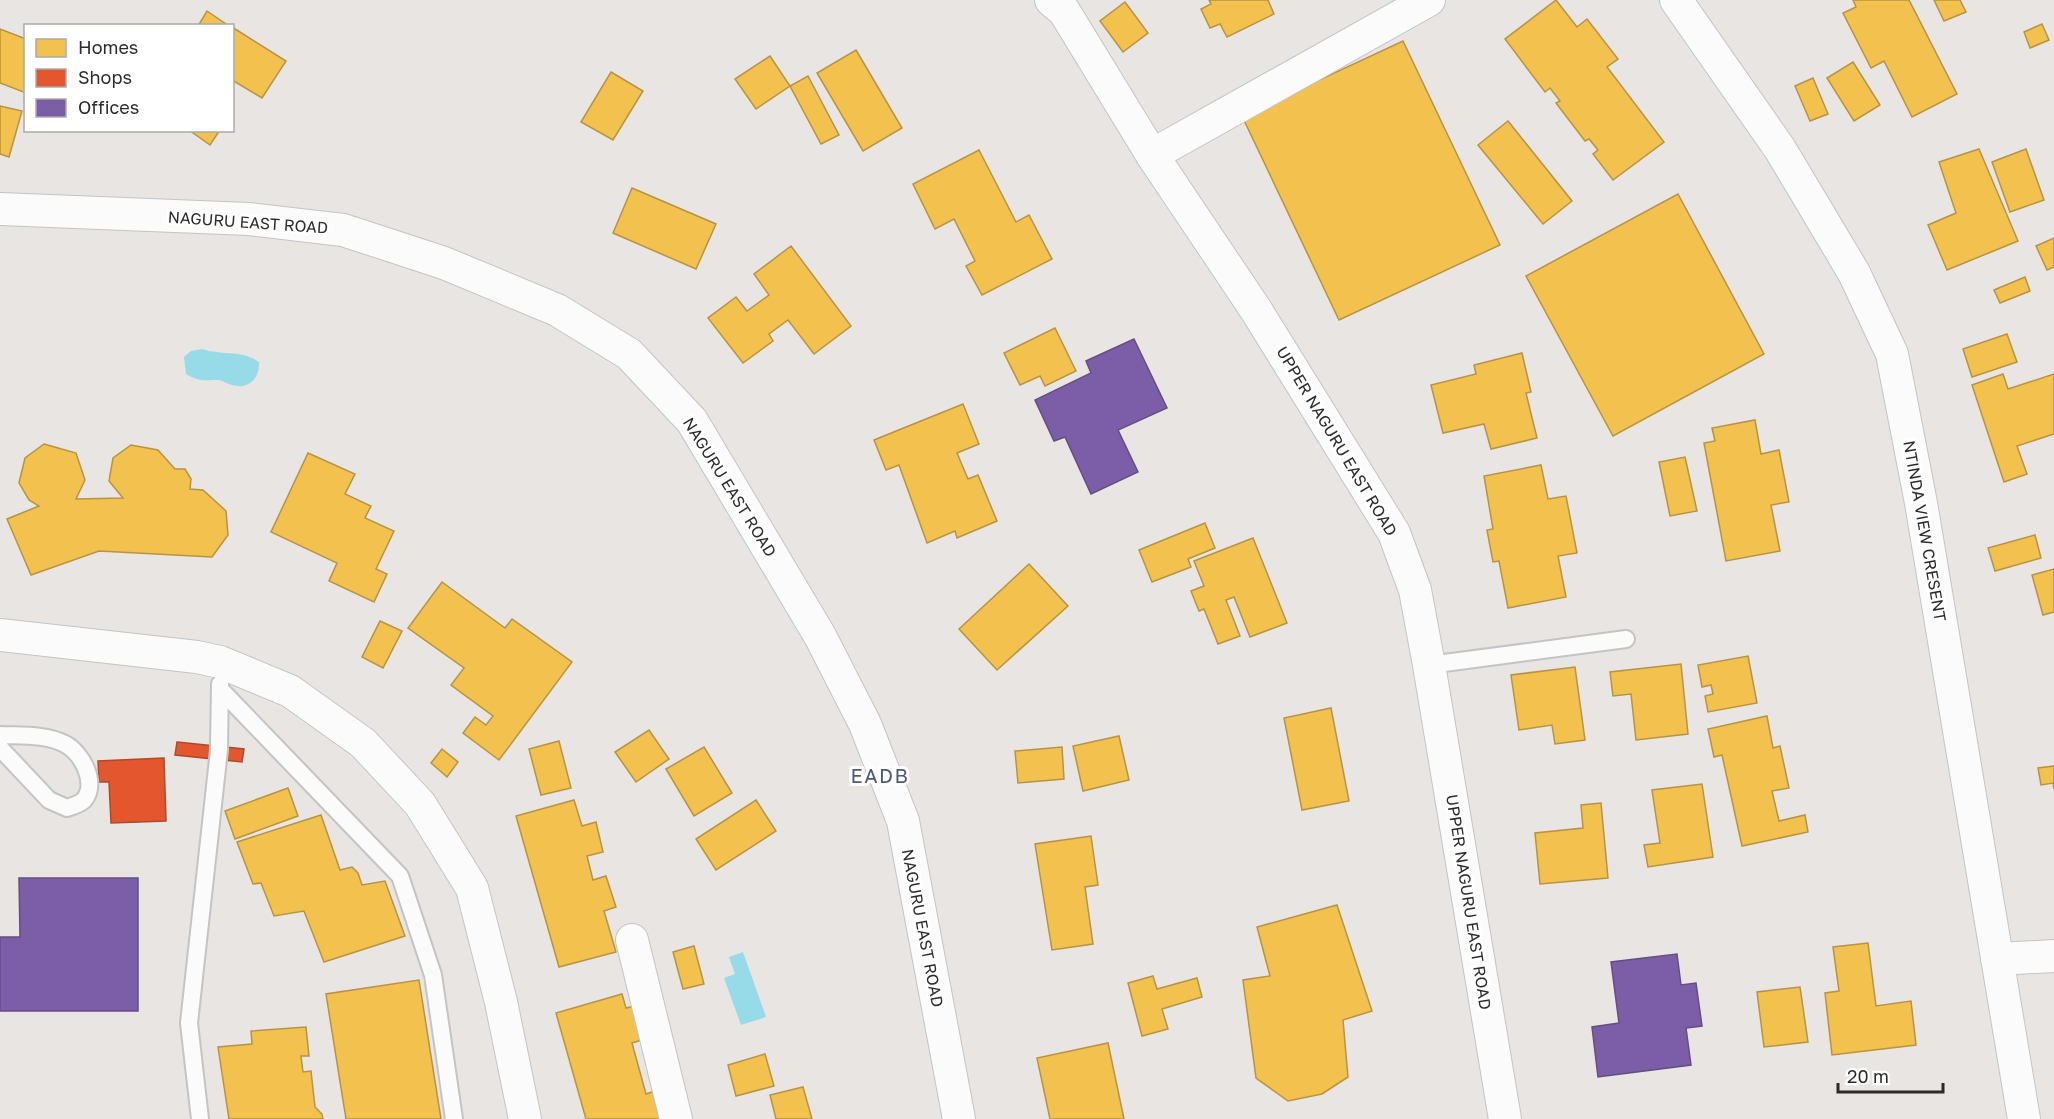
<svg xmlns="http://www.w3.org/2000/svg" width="2054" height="1119" font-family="'Golos Text',sans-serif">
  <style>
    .water { fill: #97dbe8 }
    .homes { fill: #f2c14e; stroke: #b69444; stroke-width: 1.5 }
    .shops { fill: #e4572e; stroke: #ac4a2d; stroke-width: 1.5 }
    .offices { fill: #7b5ea7; stroke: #634f82; stroke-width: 1.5 }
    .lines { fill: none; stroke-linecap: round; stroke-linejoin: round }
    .service-casing { stroke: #c4c4c4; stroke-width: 20 }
    .minor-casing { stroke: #c4c4c4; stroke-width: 34 }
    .service { stroke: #fcfbfb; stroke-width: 16 }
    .minor { stroke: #fcfbfb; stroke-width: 32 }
    .labels { text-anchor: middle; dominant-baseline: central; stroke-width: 6; stroke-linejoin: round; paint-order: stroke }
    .street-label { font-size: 16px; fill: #2b2b2b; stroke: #fff }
    .quarter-label { font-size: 20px; letter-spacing: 1.5px; fill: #4d597b; stroke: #fff }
  </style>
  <rect width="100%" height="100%" fill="#e8e5e2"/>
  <!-- water -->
  <g class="water">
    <path d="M202 349C223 356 240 349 259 362 260 378 249 390 232 385 227 384 223 380 218 380 205 380 199 382 186 374L184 357 191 351Z"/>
    <path d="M743 952 766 1017 741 1025 724 978 735 974 729 957Z"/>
  </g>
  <!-- homes -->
  <g class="homes">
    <path d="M1209 0H1268L1274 14 1227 37 1220 24 1210 28 1201 9 1211 4Z"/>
    <path d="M1556 0 1577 27 1587 19 1618 59 1607 67 1664 142 1613 180 1593 154 1598 150 1589 139 1585 141 1556 103 1560 101 1550 88 1545 92 1505 39Z"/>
    <path d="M1853 0H1909L1957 94 1912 117 1884 61 1871 68 1843 13 1856 7Z"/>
    <path d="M1934 0H1960L1966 12 1944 21Z"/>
    <path d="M1125 2 1148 33 1123 52 1100 21Z"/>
    <path d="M207 11 229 26H198Z"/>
    <path d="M2042 24 2049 40 2030 48 2024 32Z"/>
    <path d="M232 27 286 61 262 98 232 80Z"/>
    <path d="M0 29 26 39V93L0 83Z"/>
    <path d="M1403 41 1500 245 1339 320 1242 116Z"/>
    <path d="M856 50 902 128 863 151 817 73Z"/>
    <path d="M770 56 790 86 756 109 735 79Z"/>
    <path d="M1853 62 1880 105 1854 121 1827 78Z"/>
    <path d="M611 72 643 91 613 140 581 122Z"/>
    <path d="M808 76 839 135 821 144 790 86Z"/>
    <path d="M1813 78 1828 114 1810 121 1795 86Z"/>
    <path d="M0 106 22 111 9 157 0 154Z"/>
    <path d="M1508 121 1572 201 1543 224 1478 145Z"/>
    <path d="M189 130H220L210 145Z"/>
    <path d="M1979 149 2018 241 1947 270 1928 225 1956 213 1939 162Z"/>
    <path d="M2026 149 2044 200 2010 212 1992 162Z"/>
    <path d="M979 150 1016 222 1029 215 1052 259 982 295 966 266 975 261 954 219 935 229 913 184Z"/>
    <path d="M632 188 716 224 696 269 613 233Z"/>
    <path d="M1678 194 1764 354 1613 436 1526 276Z"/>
    <path d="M2054 238V267L2047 270 2036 246Z"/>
    <path d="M791 246 851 326 814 354 788 320 769 334 773 341 743 363 708 318 736 297 747 311 769 295 754 274Z"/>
    <path d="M2025 277 2030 291 2000 303 1994 290Z"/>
    <path d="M1055 328 1076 371 1045 386 1040 376 1020 385 1004 353Z"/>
    <path d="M2007 334 2017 362 1972 377 1963 349Z"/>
    <path d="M1522 353 1531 392 1526 393 1537 438 1491 449 1484 424 1443 433 1431 385 1476 374 1474 365Z"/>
    <path d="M2003 374 2008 389 2054 374V434L2017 446 2027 474 2004 482 1972 385Z"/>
    <path d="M963 404 979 444 957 453 968 479 978 475 997 521 957 538 955 531 927 543 899 465 886 470 874 440Z"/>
    <path d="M1755 420 1761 454 1779 450 1789 502 1771 505 1780 551 1726 561 1704 443 1715 441 1712 428Z"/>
    <path d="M44 444 76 453 85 480 76 499 123 498 109 481 113 458 131 445 158 450 175 469H185L191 479 190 489 203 490 226 511 228 535 212 557 99 551 31 575 7 519 39 506 29 500 19 483 25 458Z"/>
    <path d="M308 453 355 474 345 494 371 506 365 518 394 531 376 569 387 574 374 602 329 581 337 563 271 532Z"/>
    <path d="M1685 457 1697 511 1670 516 1659 462Z"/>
    <path d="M1541 465 1548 499 1566 496 1577 553 1558 556 1566 597 1508 608 1499 561 1493 562 1487 530 1493 529 1484 476Z"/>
    <path d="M1205 523 1215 548 1188 559 1191 567 1152 582 1139 550Z"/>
    <path d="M2035 535 2041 558 1995 571 1988 548Z"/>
    <path d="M1253 538 1287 623 1250 637 1234 597 1226 600 1240 636 1218 644 1204 609 1199 611 1191 591 1204 586 1194 561Z"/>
    <path d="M1029 564 1068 606 997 670 959 629Z"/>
    <path d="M2054 569V612L2043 615 2032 575Z"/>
    <path d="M442 582 505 628 512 619 572 662 499 760 463 733 475 717 486 725 493 716 451 685 464 668 408 628Z"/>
    <path d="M380 621 402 631 383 668 362 657Z"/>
    <path d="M1748 656 1757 703 1708 712 1705 696 1713 694 1711 685 1702 687 1698 665Z"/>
    <path d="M1681 664 1688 734 1636 740 1631 694 1613 696 1610 672Z"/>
    <path d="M1575 667 1585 740 1555 744 1552 725 1519 730 1511 675Z"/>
    <path d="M1331 708 1349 801 1302 810 1284 718Z"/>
    <path d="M1767 716 1773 748 1780 746 1789 788 1772 791 1779 821 1805 815 1808 832 1742 846 1722 755 1714 757 1708 729Z"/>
    <path d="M649 730 669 759 636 782 615 752Z"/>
    <path d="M1119 736 1129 780 1083 791 1073 746Z"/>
    <path d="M559 741 571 788 541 795 529 749Z"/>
    <path d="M704 747 732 793 694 816 666 769Z"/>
    <path d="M1062 747 1064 779 1018 783 1015 751Z"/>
    <path d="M442 749 458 762 447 777 431 763Z"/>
    <path d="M2054 766V789L2053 783 2041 785 2038 768Z"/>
    <path d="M1702 784 1713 857 1648 867 1644 845 1660 843 1652 790Z"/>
    <path d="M288 788 298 816 235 839 225 811Z"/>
    <path d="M574 800 582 826 596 822 603 852 587 856 593 880 606 876 616 907 604 911 616 952 559 967 516 816Z"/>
    <path d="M756 800 776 831 716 870 696 839Z"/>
    <path d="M1601 803 1608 878 1540 884 1535 833 1583 828 1581 805Z"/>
    <path d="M321 815 340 870 352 867 358 873 362 885 385 881 405 936 324 962 304 911 274 916 261 883 253 884 237 842Z"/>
    <path d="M1091 836 1098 885 1085 887 1093 944 1052 950 1035 844Z"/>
    <path d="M1337 905 1372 1011 1343 1020 1348 1077 1322 1094 1288 1101 1256 1078 1243 980 1270 976 1257 927Z"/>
    <path d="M1868 943 1876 1006 1911 1001 1916 1045 1832 1055 1825 993 1839 991 1833 947Z"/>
    <path d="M694 946 704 984 683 989 673 952Z"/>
    <path d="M1153 976 1157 989 1197 978 1202 997 1162 1009 1168 1029 1142 1036 1128 983Z"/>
    <path d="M419 980 441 1119H346L326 994Z"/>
    <path d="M1800 987 1808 1042 1764 1047 1757 992Z"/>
    <path d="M622 994 626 1008 635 1006 645 1039 632 1043 646 1094 658 1090 667 1119H586L556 1013Z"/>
    <path d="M306 1027 309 1056H301L303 1072 311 1071 315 1107 322 1114 323 1119H229L218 1047 252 1044 251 1031Z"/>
    <path d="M1108 1043 1124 1119H1050L1037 1058Z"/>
    <path d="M765 1054 774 1086 736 1096 728 1065Z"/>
    <path d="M803 1087 812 1119H776L770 1095Z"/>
  </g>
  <!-- shops -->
  <g class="shops">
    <path d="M177 742 244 749 242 762 175 755Z"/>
    <path d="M164 758 166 821 111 823 109 782H99L98 761Z"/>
  </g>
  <!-- offices -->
  <g class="offices">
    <path d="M1134 339 1167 408 1118 430 1138 472 1091 494 1065 437 1054 441 1035 400 1091 373 1086 361Z"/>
    <path d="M19 878H138V1011H0V937H20Z"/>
    <path d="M1677 954 1681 985 1696 983 1702 1026 1686 1028 1691 1065 1598 1077 1592 1027 1619 1023 1611 962Z"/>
  </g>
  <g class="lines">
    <!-- service casing -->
    <g class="service-casing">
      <g id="service">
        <path d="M1429 665 1626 639"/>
        <path d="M220 689 400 876 433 975 454 1119"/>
        <path d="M0 735C20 736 47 734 65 744 82 753 98 783 84 800 80 804 73 806 67 808L49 800 0 748"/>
        <path d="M200 1119 189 1023 219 750 220 684"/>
      </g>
    </g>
    <!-- minor casing -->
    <g class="minor-casing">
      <g id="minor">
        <path d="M1051 0 1064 11 1152 155 1256 310 1394 533 1415 590 1429 665 1505 1119"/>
        <path d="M1676 0 1780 149 1854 273 1892 354 1921 503 2024 1119"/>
        <path d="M1152 155 1429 0"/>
        <path d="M0 209 249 219 343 230 444 263 557 310 629 354 692 421 820 636 865 724 903 821 959 1119"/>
        <path d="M0 635 197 657 220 662 290 691 363 743 420 804 472 888 501 1002 525 1119"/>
        <path d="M632 940 676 1119"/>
        <path d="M1997 959 2054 956"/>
      </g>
    </g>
    <!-- service -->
    <use href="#service" class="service"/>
    <!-- minor -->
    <use href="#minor" class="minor"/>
  </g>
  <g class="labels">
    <!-- street labels -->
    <g class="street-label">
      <text transform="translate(248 222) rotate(4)">NAGURU EAST ROAD</text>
      <text transform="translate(1337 441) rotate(59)">UPPER NAGURU EAST ROAD</text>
      <text transform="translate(730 487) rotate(58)">NAGURU EAST ROAD</text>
      <text transform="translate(1925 531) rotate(80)">NTINDA VIEW CRESENT</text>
      <text transform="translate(1469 902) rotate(81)">UPPER NAGURU EAST ROAD</text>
      <text transform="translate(923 928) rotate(79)">NAGURU EAST ROAD</text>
    </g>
    <!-- quarter labels -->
    <g class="quarter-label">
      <text x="880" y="775">EADB</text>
    </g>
  </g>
  <!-- legend -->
  <rect x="24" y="24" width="210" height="108" fill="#ffffff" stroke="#aaaaaa" stroke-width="1.5"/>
  <rect x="36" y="39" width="30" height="18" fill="#f2c14e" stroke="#aaaaaa" stroke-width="1.5"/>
  <text x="78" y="54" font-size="18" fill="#2b2b2b">Homes</text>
  <rect x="36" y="69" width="30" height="18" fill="#e4572e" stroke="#aaaaaa" stroke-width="1.5"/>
  <text x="78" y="84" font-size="18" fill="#2b2b2b">Shops</text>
  <rect x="36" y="99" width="30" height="18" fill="#7b5ea7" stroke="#aaaaaa" stroke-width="1.5"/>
  <text x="78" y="114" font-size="18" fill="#2b2b2b">Offices</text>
  <!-- scale -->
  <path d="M1838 1083v9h105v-9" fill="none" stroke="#2b2b2b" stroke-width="3"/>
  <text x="1847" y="1083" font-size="18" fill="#2b2b2b" stroke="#ffffff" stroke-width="4.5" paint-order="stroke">20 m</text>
</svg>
